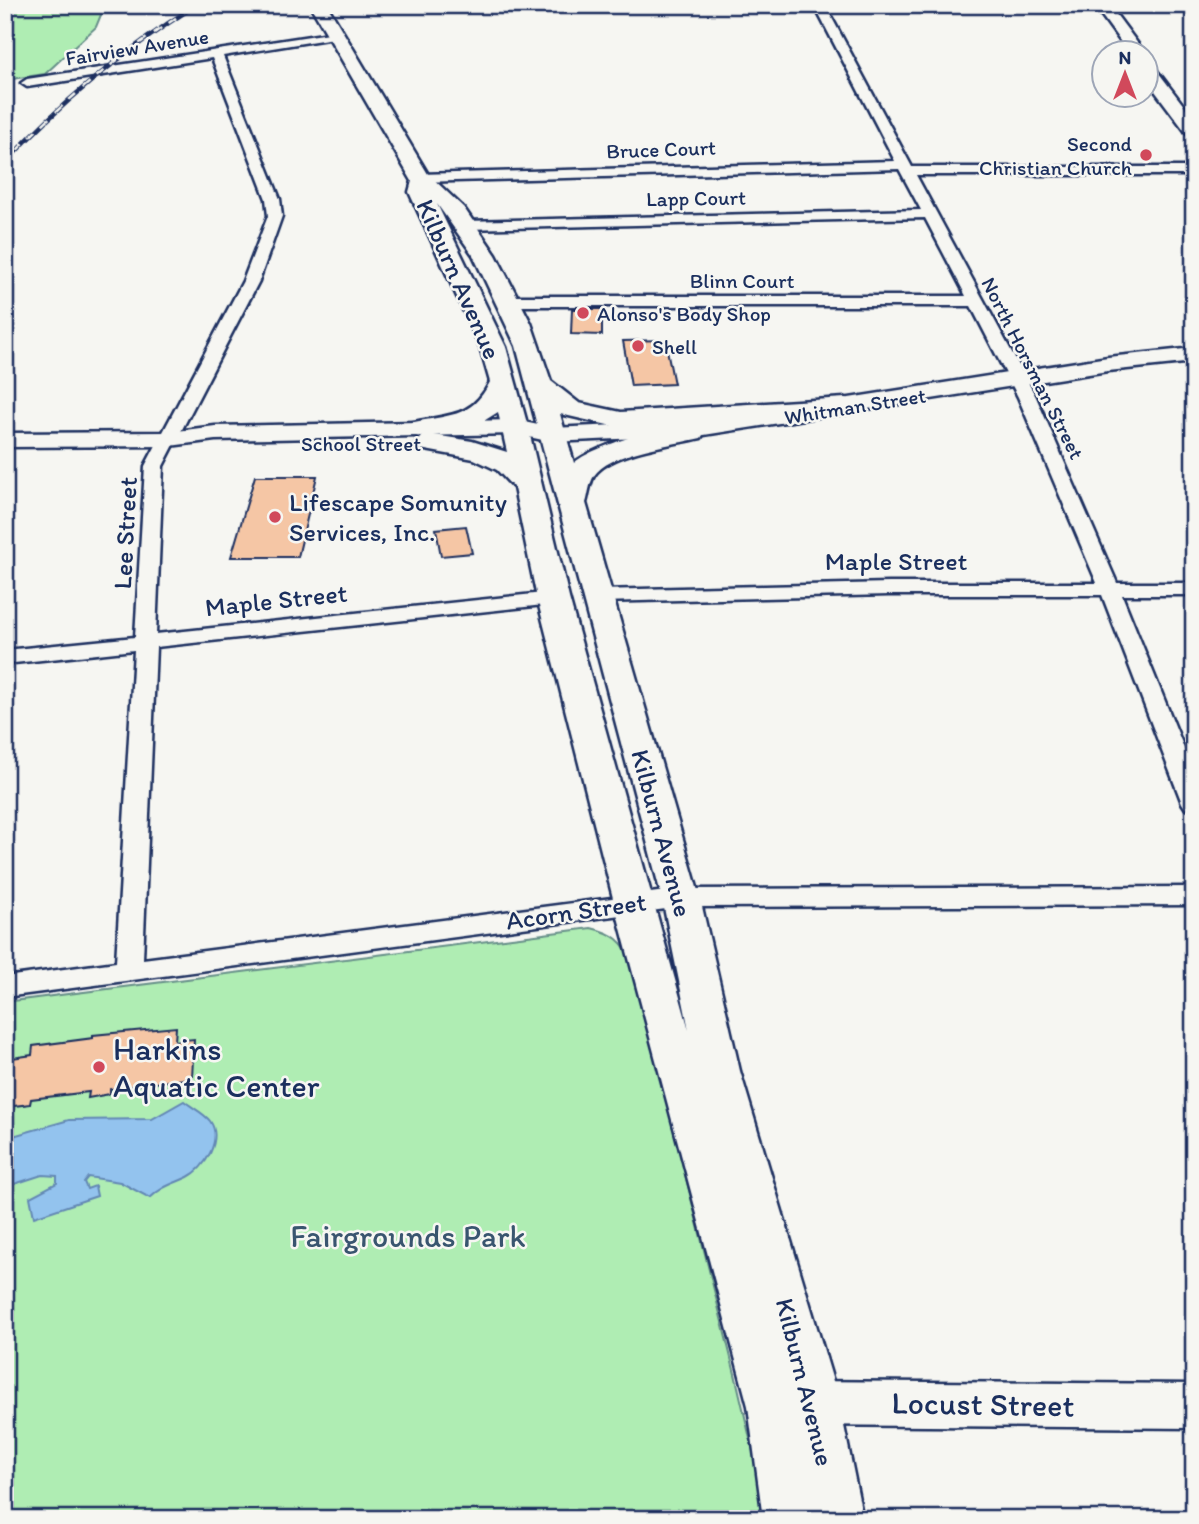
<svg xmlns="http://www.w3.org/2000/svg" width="1199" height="1524" font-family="Itim,sans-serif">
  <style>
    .green { fill: #afedb3; stroke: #658e88; stroke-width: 2 }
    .water { fill: #93c3ee; stroke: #6388b4; stroke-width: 2 }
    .building { fill: #f5c6a5; stroke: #1b2f5e; stroke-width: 2 }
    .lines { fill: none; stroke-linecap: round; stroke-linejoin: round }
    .street-casing { stroke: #1b2f5e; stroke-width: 5 }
    .secondary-casing { stroke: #1b2f5e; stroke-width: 5 }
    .primary-casing { stroke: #1b2f5e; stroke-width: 5 }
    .street { fill: #f6f6f2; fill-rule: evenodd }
    .secondary { fill: #f6f6f2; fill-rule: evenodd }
    .primary { fill: #f6f6f2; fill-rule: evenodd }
    .rail-casing { stroke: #1b2f5e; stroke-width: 4.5 }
    .rail { stroke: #f6f6f2; stroke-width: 2.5; stroke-dasharray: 9; stroke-linecap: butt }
    .poi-dot { fill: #d1495b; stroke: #f6f6f2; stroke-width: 2.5 }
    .labels { text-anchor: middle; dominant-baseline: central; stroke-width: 5; stroke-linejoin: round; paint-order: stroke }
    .far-street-label { font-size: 21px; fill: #1b2f5e; stroke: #f6f6f2 }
    .far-poi-label { font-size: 21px; fill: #1b2f5e; stroke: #f6f6f2; text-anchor: start }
    .street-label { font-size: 26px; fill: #1b2f5e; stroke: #f6f6f2 }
    .poi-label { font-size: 26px; fill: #1b2f5e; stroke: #f6f6f2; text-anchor: start }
    .near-poi-label { font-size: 32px; fill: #1b2f5e; stroke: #f6f6f2; text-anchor: start }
    .near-park-label { font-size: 32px; fill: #39556f; stroke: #f6f6f2 }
    .near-street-label { font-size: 32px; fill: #1b2f5e; stroke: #f6f6f2 }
  </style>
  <rect width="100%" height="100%" fill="#f6f6f2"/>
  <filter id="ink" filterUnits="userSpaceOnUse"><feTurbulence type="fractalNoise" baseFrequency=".0143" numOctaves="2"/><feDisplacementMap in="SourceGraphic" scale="14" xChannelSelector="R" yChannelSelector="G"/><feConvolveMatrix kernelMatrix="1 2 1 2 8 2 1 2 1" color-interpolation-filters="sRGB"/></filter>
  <g filter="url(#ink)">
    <!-- green -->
    <g class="green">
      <path d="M5 5H105L96 27 45 74 5 80Z"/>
      <path d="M591 928C613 933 624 941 632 962L735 1374 758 1473 763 1519H5V1002Z"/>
    </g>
    <!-- water -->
    <path class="water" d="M184 1101C191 1107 204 1113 210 1121 223 1139 205 1169 188 1177 173 1184 162 1186 150 1198L120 1182 88 1177 84 1182 87 1189 95 1186 97 1196 34 1217 30 1197 57 1183V1176L42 1175 5 1187V1134L13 1136 69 1120 152 1119Z"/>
    <!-- building -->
    <g class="building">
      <path d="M572 309H602V335L571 334Z"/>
      <path d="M665 340 674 384 631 386 623 341Z"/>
      <path d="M255 476H317L298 557H231Z"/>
      <path d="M466 526 472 553 441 556 436 529Z"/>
      <path d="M176 1027 175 1041 194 1039 192 1078 110 1089V1094L88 1098 89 1092 31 1099 30 1104 5 1107V1059L32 1055 33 1046 93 1038V1035Z"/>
    </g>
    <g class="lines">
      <!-- street casing -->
      <g class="street-casing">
        <g id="street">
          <path d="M814 5H825L912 167H1194V175H916L1036 397 1117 583H1194V595H1122L1194 773V811L1186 809 1182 803 1102 595H889L599 602 589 596 599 590 889 583H1097L1018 397 971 306H510L502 301 510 296H966L925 218 465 229 458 225 465 221 921 210 899 169 420 182 413 178 420 174 895 161Z"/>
          <path d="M336 32 340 33V37L223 56 280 199 282 216 259 281 163 466 156 634 553 592 563 598 553 604 156 647 143 959 681 889 1194 887V905L681 907 5 997V977L116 962 134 650 5 664V650L135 637 145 466 243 281 268 216 266 199 212 58 27 87 21 83 27 79Z"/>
        </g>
      </g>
      <!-- secondary casing -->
      <g class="secondary-casing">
        <g id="secondary">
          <path d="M1094 5H1109L1144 52H1128Z"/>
          <path d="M1146 62 1152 64 1194 119V136L1188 135 1146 79Z"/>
          <path d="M1194 348V362L1108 371 704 435 552 442 515 434 215 440 170 446 5 447V433L170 432 215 426 515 420 552 428 704 421 1108 357Z"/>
          <path d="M796 1381 1194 1384V1428L796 1425 780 1418 773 1403 780 1388Z"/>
        </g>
      </g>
      <!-- primary casing -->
      <g class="primary-casing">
        <path id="primary" d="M310 5H327L428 174 464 208 496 255 531 323 551 381 579 403 621 412 845 398 854 400 858 406 854 412 845 414 621 428 560 414 574 463C593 446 676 420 701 426L705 432 701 438C672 445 617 451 597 472 589 480 589 494 586 503L700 898 740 1071 839 1401 863 1519H763L748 1406 614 902 537 598 514 488 497 470 474 459 420 449 416 443 422 437 410 435 407 429 410 423C447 414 471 420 490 382L480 347 409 192 412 181ZM437 204 473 255 516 346 662 898 689 1030 569 598 528 427 506 347ZM498 412 507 452 472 441 434 435 479 424Z"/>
      </g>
      <!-- street -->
      <use href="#street" class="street"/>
      <!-- secondary -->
      <use href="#secondary" class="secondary"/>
      <!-- primary -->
      <use href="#primary" class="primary"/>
      <!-- rail casing -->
      <g class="rail-casing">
        <path id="rail" d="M5 163C62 101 125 50 196 5"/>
      </g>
      <!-- rail -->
      <use href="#rail" class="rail"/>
    </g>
  </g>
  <!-- markers -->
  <g class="poi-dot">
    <circle cx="1146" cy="155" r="7"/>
    <circle cx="583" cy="313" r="7"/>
    <circle cx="638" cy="346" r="7"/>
    <circle cx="275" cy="517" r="7"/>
    <circle cx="99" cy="1067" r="7"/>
  </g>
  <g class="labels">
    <!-- far-street labels -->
    <g class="far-street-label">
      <text transform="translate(137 47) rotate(-9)">Fairview Avenue</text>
      <text transform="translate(661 149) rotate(-2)">Bruce Court</text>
      <text transform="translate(696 198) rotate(-1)">Lapp Court</text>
      <text x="742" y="280">Blinn Court</text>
      <text transform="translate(1033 368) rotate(63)">North Horsman Street</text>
      <text transform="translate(855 406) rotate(-9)">Whitman Street</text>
      <text x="361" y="443">School Street</text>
    </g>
    <!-- far-poi labels -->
    <g class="far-poi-label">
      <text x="1132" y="143" text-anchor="end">Second<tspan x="1132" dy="24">Christian Church</tspan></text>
      <text x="597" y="313">Alonso's Body Shop</text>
      <text x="652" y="346">Shell</text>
    </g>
    <!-- street labels -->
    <g class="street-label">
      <text transform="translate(459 279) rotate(66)">Kilburn Avenue</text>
      <text transform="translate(125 533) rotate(-87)">Lee Street</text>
      <text x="896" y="561">Maple Street</text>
      <text transform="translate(276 600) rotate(-6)">Maple Street</text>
      <text transform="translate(662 833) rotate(75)">Kilburn Avenue</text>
      <text transform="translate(576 911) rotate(-8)">Acorn Street</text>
      <text transform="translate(805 1382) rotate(76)">Kilburn Avenue</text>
    </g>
    <!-- poi labels -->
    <g class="poi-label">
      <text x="289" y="502">Lifescape Somunity<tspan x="289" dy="30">Services, Inc.</tspan></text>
    </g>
    <!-- near-poi labels -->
    <g class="near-poi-label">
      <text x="113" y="1049">Harkins<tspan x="113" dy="37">Aquatic Center</tspan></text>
    </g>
    <!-- near-park labels -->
    <g class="near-park-label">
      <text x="408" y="1236">Fairgrounds Park</text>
    </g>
    <!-- near-street labels -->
    <g class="near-street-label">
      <text transform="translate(983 1404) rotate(1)">Locust Street</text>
    </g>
  </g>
  <!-- margin -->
  <rect width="1199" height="1524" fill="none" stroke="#f6f6f2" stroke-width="28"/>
  <rect x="14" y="14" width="1171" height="1496" fill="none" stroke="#1b2f5e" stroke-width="2.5" filter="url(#ink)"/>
  <!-- north arrow -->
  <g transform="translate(1125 74)"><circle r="33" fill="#f6f6f2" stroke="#9ea6b7" stroke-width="2"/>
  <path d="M0-5L12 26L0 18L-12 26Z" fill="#d1495b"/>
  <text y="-10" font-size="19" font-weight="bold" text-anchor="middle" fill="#1b2f5e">N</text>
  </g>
</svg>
